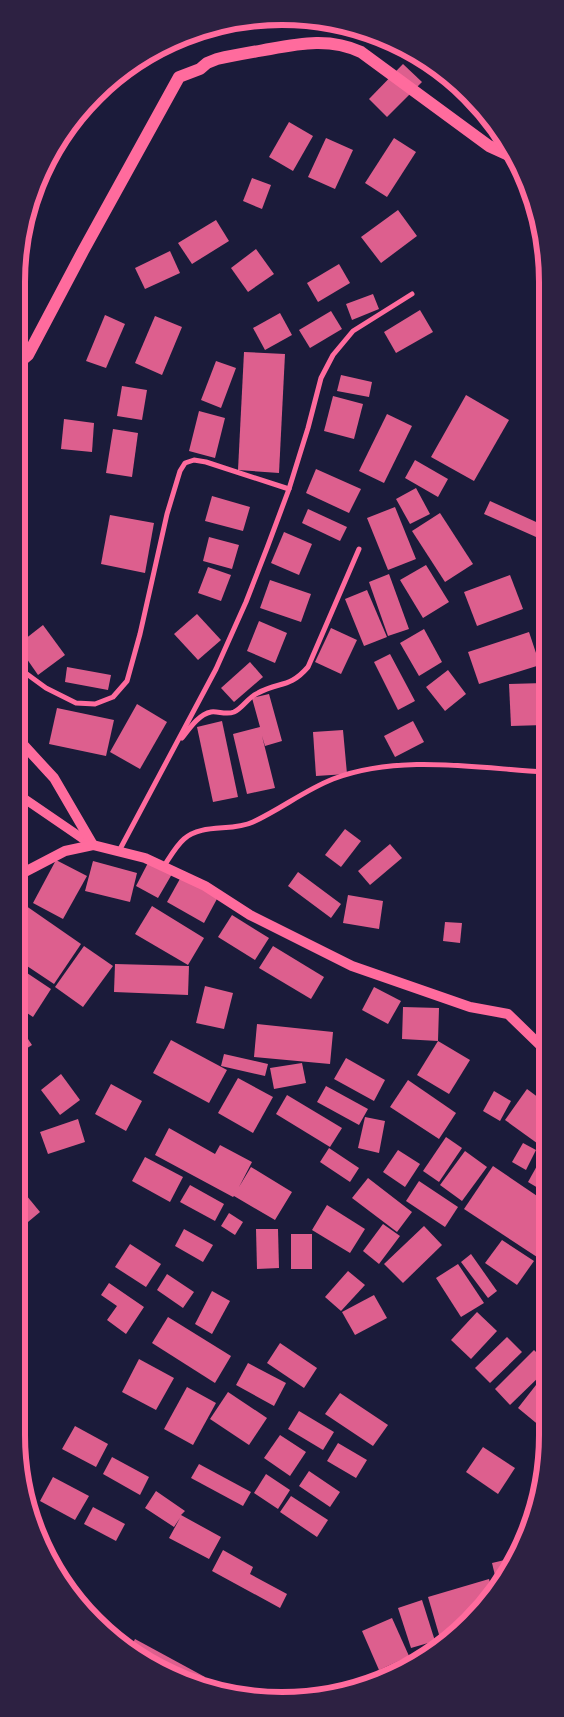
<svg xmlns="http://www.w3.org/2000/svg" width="564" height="1717" font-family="Figtree,sans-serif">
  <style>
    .building { fill: #dd5f8e }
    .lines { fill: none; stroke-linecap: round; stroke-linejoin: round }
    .minor { stroke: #ff6b9d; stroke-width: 5 }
    .tertiary { stroke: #ff6b9d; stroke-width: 9 }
    .secondary { stroke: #ff6b9d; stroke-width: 10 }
    .primary { stroke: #ff6b9d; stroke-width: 12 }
    .rim { fill: none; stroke: #ff6b9d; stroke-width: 6 }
  </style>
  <rect width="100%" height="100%" fill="#1b1b3a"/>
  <!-- building -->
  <g class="building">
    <path d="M403 64 422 82 387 117 369 99Z"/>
    <path d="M289 122 313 136 293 171 269 157Z"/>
    <path d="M326 138 353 150 335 189 308 177Z"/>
    <path d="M394 138 416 152 387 197 365 183Z"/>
    <path d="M252 178 271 185 262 209 243 201Z"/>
    <path d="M398 210 417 236 381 263 361 237Z"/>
    <path d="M216 220 229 241 192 264 178 243Z"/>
    <path d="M256 249 274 274 248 292 231 268Z"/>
    <path d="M170 251 180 273 145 289 135 268Z"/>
    <path d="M339 264 350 283 318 302 307 283Z"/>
    <path d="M373 294 379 309 352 320 346 304Z"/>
    <path d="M420 310 433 332 396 353 384 332Z"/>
    <path d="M331 311 342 329 310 348 299 330Z"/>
    <path d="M280 313 292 335 265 350 253 328Z"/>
    <path d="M105 315 125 324 106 368 86 361Z"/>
    <path d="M155 316 182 327 162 375 135 363Z"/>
    <path d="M244 352 285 354 279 473 238 470Z"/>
    <path d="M216 361 236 368 221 408 201 400Z"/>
    <path d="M341 375 372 382 369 397 337 391Z"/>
    <path d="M122 386 147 390 142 420 117 416Z"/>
    <path d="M466 395 509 420 474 481 431 457Z"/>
    <path d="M333 396 363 404 354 439 324 431Z"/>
    <path d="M199 411 225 418 215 458 189 451Z"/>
    <path d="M387 414 412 426 384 483 359 471Z"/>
    <path d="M64 419 94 423 92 452 61 449Z"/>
    <path d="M113 429 138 433 132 477 106 473Z"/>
    <path d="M415 460 448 479 438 497 405 478Z"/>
    <path d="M316 469 361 489 349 513 306 493Z"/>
    <path d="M416 488 430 514 410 524 396 499Z"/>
    <path d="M212 496 250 507 243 531 205 521Z"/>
    <path d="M490 501 545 526V541L484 514Z"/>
    <path d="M395 507 416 559 388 570 367 518Z"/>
    <path d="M308 509 347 527 340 541 302 523Z"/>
    <path d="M440 513 473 564 445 582 412 531Z"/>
    <path d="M110 515 154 523 145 573 101 564Z"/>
    <path d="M284 532 312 544 299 575 271 563Z"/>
    <path d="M209 537 239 545 232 569 203 561Z"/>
    <path d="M426 565 449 602 423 618 400 580Z"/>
    <path d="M208 567 231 575 221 601 198 593Z"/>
    <path d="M389 574 409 629 388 636 369 582Z"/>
    <path d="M510 575 523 609 477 626 464 592Z"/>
    <path d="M270 580 311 594 301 622 260 608Z"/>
    <path d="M367 590 387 637 364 646 345 599Z"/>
    <path d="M197 614 221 640 198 660 174 634Z"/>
    <path d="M259 621 287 633 275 663 247 651Z"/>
    <path d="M43 625 65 655 38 675 20 649V643Z"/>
    <path d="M331 628 357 640 341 674 315 662Z"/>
    <path d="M424 629 442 662 419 676 400 643Z"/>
    <path d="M529 632 540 665 479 684 468 652Z"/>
    <path d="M390 654 415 701 398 710 374 662Z"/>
    <path d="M250 662 263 677 234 702 221 688Z"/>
    <path d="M67 667 111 675 108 690 65 682Z"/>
    <path d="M448 670 466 694 445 711 426 687Z"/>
    <path d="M544 683V725L511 726 509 684Z"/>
    <path d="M269 694 282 741 265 746 262 736 275 788 247 794 233 734 260 727 252 698Z"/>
    <path d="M137 704 167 722 140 769 110 752Z"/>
    <path d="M57 708 114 720 106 756 49 744Z"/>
    <path d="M222 721 238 797 213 802 197 727Z"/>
    <path d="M413 721 424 742 395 757 384 736Z"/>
    <path d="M343 730 347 774 316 776 313 732Z"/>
    <path d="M345 829 361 841 341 867 325 855Z"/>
    <path d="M390 844 402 858 370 885 358 871Z"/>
    <path d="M56 860 87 876 63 919 33 903Z"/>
    <path d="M93 861 137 873 130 902 85 891Z"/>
    <path d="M149 861 172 874 158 898 136 886Z"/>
    <path d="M298 872 341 904 331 918 288 886Z"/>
    <path d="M181 877 218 897 204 923 167 902Z"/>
    <path d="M348 895 383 901 379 929 343 923Z"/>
    <path d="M19 901 81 944 54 984 18 960Z"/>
    <path d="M152 906 204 938 188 965 135 934Z"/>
    <path d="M232 915 269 938 255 960 218 937Z"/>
    <path d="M445 922 462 923 460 943 443 941Z"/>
    <path d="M84 946 113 966 83 1007 55 987Z"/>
    <path d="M273 946 324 977 311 999 259 968Z"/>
    <path d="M115 964 189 966 188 995 114 992Z"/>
    <path d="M24 971 51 989 33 1017 18 1007V980Z"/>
    <path d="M205 986 233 993 224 1029 196 1023Z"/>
    <path d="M374 987 401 1001 388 1024 362 1010Z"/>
    <path d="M403 1007 439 1008 438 1041 402 1039Z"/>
    <path d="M18 1024 32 1045 18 1054Z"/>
    <path d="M257 1024 333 1032 330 1064 254 1057Z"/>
    <path d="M171 1040 227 1070 209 1103 153 1073Z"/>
    <path d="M438 1041 470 1060 449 1094 417 1075Z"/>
    <path d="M224 1054 268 1064 265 1076 221 1066Z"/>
    <path d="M346 1058 385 1080 374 1101 334 1079Z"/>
    <path d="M302 1063 306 1083 274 1089 270 1068Z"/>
    <path d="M61 1074 80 1100 60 1115 41 1090Z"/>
    <path d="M238 1078 273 1097 253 1133 218 1113Z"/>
    <path d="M408 1080 456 1113 439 1139 390 1107Z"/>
    <path d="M111 1084 142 1101 126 1131 95 1114Z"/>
    <path d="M326 1086 368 1109 359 1125 317 1102Z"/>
    <path d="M527 1089 543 1101V1143L541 1146 505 1120Z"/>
    <path d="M494 1091 511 1101 500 1121 483 1111Z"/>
    <path d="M287 1095 342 1128 330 1147 276 1114Z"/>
    <path d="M365 1117 385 1121 379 1153 358 1148Z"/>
    <path d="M78 1119 85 1142 48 1154 40 1132Z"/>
    <path d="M169 1128 215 1154 220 1145 252 1162 239 1187 251 1167 292 1192 275 1220 234 1196 233 1197 155 1155Z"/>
    <path d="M446 1137 462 1148 439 1182 423 1171Z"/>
    <path d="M523 1143 536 1150 526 1170 512 1162Z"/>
    <path d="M17 1147 24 1163 17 1166Z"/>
    <path d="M329 1148 359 1168 350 1182 320 1162Z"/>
    <path d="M398 1150 420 1164 405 1187 383 1172Z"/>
    <path d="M465 1151 487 1167 462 1201 440 1185Z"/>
    <path d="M543 1155V1191L528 1182Z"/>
    <path d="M145 1157 183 1177 170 1202 132 1181Z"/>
    <path d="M493 1166 543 1200V1248L537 1257 464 1209Z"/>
    <path d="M368 1178 412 1212 397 1232 352 1198Z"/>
    <path d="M419 1181 458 1207 445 1227 406 1201Z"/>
    <path d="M17 1184 40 1212 28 1222 17 1209Z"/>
    <path d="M190 1185 224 1204 215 1221 180 1202Z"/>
    <path d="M327 1205 365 1229 350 1253 312 1230Z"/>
    <path d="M229 1213 243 1222 235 1235 221 1226Z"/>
    <path d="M383 1224 400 1236 379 1264 363 1251Z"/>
    <path d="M424 1226 442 1245 403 1283 384 1264Z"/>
    <path d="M184 1229 213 1245 203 1262 175 1246Z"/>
    <path d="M256 1229H278L279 1268 257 1269Z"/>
    <rect x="291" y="1234" width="21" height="35"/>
    <path d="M502 1240 534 1261 517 1285 485 1263Z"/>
    <path d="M130 1244 161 1264 146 1287 115 1267Z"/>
    <path d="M471 1254 497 1291 488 1298 461 1262Z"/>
    <path d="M458 1264 484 1303 461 1317 436 1278Z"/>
    <path d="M348 1271 365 1285 341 1311 325 1297Z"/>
    <path d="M167 1274 194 1292 183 1308 157 1290Z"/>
    <path d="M109 1283 144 1307 126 1334 107 1320 117 1306 101 1295Z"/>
    <path d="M212 1291 230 1301 212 1334 195 1324Z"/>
    <path d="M374 1295 387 1318 355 1335 342 1312Z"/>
    <path d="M477 1312 497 1331 471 1359 451 1340Z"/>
    <path d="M168 1317 231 1356 215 1383 152 1343Z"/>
    <path d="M507 1337 522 1352 490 1383 475 1368Z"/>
    <path d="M280 1343 317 1368 304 1388 267 1363Z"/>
    <path d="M534 1350 543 1359V1373L510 1405 495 1389Z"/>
    <path d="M139 1359 174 1378 156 1410 122 1392Z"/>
    <path d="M248 1363 286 1383 274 1406 236 1385Z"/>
    <path d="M543 1376V1425L541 1427 518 1408Z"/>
    <path d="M187 1387 216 1403 193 1445 164 1429Z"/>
    <path d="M228 1392 267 1418 249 1445 210 1419Z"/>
    <path d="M340 1393 388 1425 373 1446 325 1414Z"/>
    <path d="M299 1411 334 1432 323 1450 288 1429Z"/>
    <path d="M75 1426 108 1444 96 1467 62 1449Z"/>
    <path d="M280 1435 306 1452 290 1476 264 1458Z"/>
    <path d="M338 1443 367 1460 356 1478 327 1461Z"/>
    <path d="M483 1447 515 1468 498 1494 466 1472Z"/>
    <path d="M112 1457 149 1477 140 1495 103 1474Z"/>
    <path d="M199 1464 251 1492 243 1506 191 1478Z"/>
    <path d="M309 1471 340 1492 330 1507 299 1486Z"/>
    <path d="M266 1474 290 1490 278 1509 254 1493Z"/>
    <path d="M53 1477 89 1496 75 1520 40 1501Z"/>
    <path d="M156 1491 185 1511 181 1515 221 1537 209 1559 169 1538 180 1518 174 1527 145 1508Z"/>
    <path d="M291 1496 328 1520 317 1537 280 1512Z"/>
    <path d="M93 1507 125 1524 116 1541 84 1524Z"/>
    <path d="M223 1550 253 1567 250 1574 287 1594 280 1608 212 1571Z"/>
    <path d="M513 1558 503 1582 498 1588 492 1563Z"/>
    <path d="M489 1579 493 1593 456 1633 440 1638 428 1597Z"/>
    <path d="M76 1600H86V1613L82 1610Z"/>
    <path d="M422 1600 435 1641 411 1648 398 1608Z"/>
    <path d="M392 1618 409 1656 379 1670 362 1631Z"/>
    <path d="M135 1639 205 1677 201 1684 164 1673 131 1647Z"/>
  </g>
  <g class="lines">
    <!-- minor -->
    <g class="minor">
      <path d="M20 669 46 688 76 703 95 704 113 697 127 681 140 634 167 514 180 471 185 463 194 460 206 462 289 489"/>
      <path d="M182 738C189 729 199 714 211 712 218 711 226 715 234 712 243 708 248 697 258 693 279 681 289 689 308 667L359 549"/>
      <path d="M119 851 216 669 246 602 267 548 289 489 308 428 321 378 333 355 353 331 412 294"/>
      <path d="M164 866C170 857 176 846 184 839 202 823 232 832 253 822 281 809 305 790 333 779 399 754 476 768 544 772"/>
      <path d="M17 1362 18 1361"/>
    </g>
    <!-- tertiary -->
    <path class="tertiary" d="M19 795 92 845"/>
    <!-- secondary -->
    <g class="secondary">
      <path d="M19 740 54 778 93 845"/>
      <path d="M19 875 65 851 93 845 145 858 205 886 250 915 352 966 470 1007 508 1014 544 1049"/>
    </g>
    <!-- primary -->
    <path class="primary" d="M21 361 28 355 83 251 179 77 200 69 207 63 217 59C235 55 253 52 270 49 302 43 331 38 361 52L489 146 517 159"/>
  </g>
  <!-- crop -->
  <path d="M0 0H564V1717H0ZM282 25H282A257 257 0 0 1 539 282V1435A257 257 0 0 1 282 1692H282A257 257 0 0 1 25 1435V282A257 257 0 0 1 282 25Z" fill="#2d2142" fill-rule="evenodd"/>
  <path class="rim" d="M282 25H282A257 257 0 0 1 539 282V1435A257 257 0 0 1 282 1692H282A257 257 0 0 1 25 1435V282A257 257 0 0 1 282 25Z"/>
</svg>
